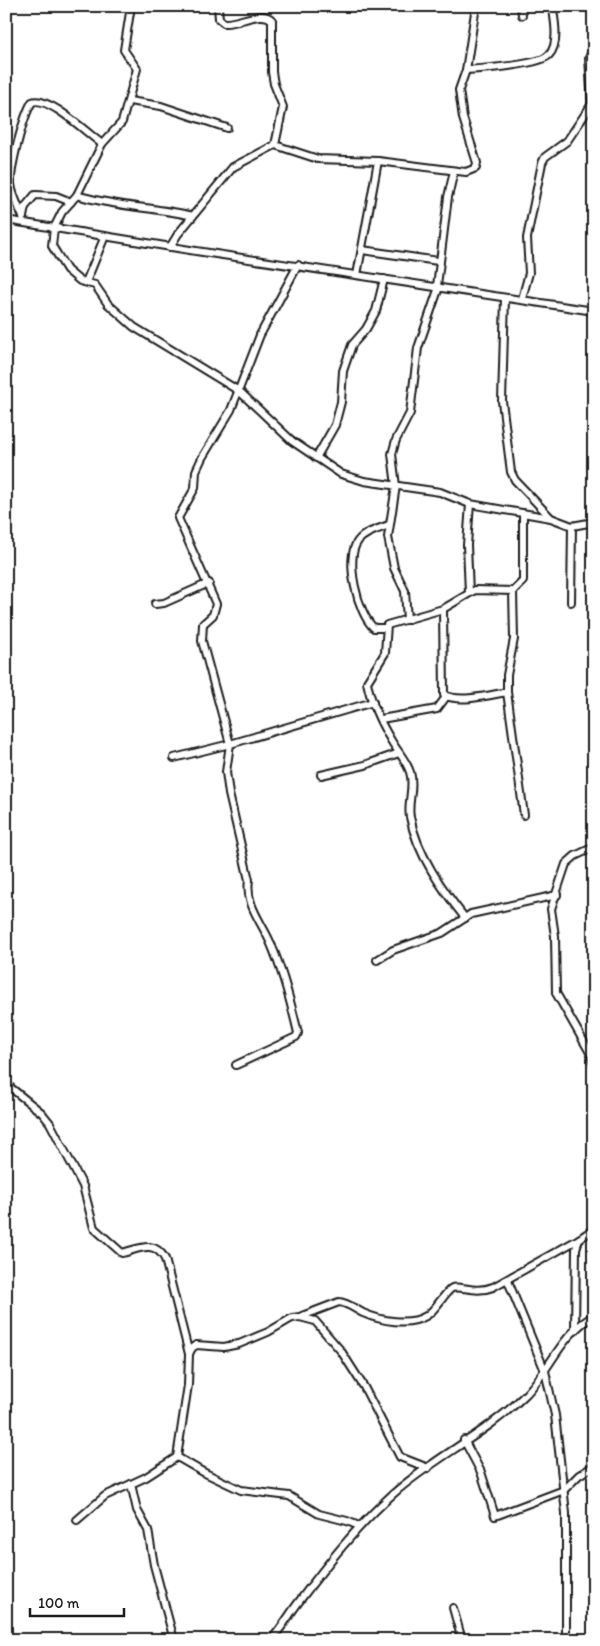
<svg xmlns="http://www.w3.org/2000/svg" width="600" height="1646" font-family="Itim,sans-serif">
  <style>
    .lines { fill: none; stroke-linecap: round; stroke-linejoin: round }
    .street-casing { stroke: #1c1c1c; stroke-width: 10 }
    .street { stroke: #fff; stroke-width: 6 }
  </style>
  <rect width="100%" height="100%" fill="#fff"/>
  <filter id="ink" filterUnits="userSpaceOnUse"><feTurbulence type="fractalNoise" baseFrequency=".02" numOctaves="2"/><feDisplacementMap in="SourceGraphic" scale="10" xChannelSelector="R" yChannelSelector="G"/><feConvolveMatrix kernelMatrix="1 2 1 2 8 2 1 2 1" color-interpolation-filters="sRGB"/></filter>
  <g filter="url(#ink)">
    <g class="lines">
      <!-- street casing -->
      <g class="street-casing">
        <g id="street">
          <path d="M131 6 124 50 137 69 122 122 102 144 77 195 62 212 54 228 52 246 67 270 80 281 95 285 108 304 134 327 239 391 292 441 341 474 364 481 440 492 470 504 551 518 572 526 594 522"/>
          <path d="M218 6 219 19 224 23C239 24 262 9 272 20V72L274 84 283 107 275 145"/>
          <path d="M521 6 522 15"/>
          <path d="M6 7V6"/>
          <path d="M466 70C481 69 540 65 549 55 559 45 555 22 553 10"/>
          <path d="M129 101 161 106 227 128"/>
          <path d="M77 195C114 207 155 207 193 216"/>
          <path d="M23 217C19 207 12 195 11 184 10 167 23 117 32 102 48 95 88 134 102 144"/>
          <path d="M23 217 25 207 35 195 56 196 71 202"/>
          <path d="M6 220 196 251 594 311"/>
          <path d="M170 247 178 234 233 167 275 145 318 159 378 161 466 172 476 168 477 163 463 118 459 90 466 70 476 6"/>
          <path d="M362 250 438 261"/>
          <path d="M357 275 378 161"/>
          <path d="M86 282 105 236"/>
          <path d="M437 286 448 197 454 171"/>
          <path d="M505 298 502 401 511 472 515 480 551 518"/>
          <path d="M522 299 529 273 527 238 542 163 545 157 567 141 592 104 589 58 594 47"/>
          <path d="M316 458 335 425 341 402 343 371 352 345 366 329 376 311 384 279"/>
          <path d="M523 513V581L513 591 514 639 507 675V692L524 815"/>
          <path d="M469 593 467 545 470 504"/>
          <path d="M571 602 572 526"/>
          <path d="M155 604 164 603 209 583"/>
          <path d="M443 609 444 695C460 703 490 695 507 692"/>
          <path d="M407 620 405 591 394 568 388 537 396 486 392 454 396 440 410 413 418 348 439 287"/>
          <path d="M386 628H374C358 615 344 558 358 541 365 532 379 529 389 525"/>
          <path d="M381 719 437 709 446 697"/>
          <path d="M174 758 230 744 373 702"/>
          <path d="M321 775 365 765 399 753"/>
          <path d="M594 847 575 856 566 864 551 909 555 936 556 993 592 1056 594 1065"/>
          <path d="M465 918C442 889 417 854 410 817 407 802 415 787 410 772 406 760 398 752 392 742 381 724 371 703 367 682L385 653 387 625 443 609 475 590 513 591"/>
          <path d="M377 960 393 950 442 933 471 914 557 895"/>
          <path d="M236 1065 296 1037 298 1033C291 1003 283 972 271 944 262 922 245 905 249 880L229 794 226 772 230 744 202 641 203 624 213 615 216 604 178 518 195 488 196 471 202 458 231 410 260 335 298 265"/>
          <path d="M6 1084 42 1113 50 1123 83 1186 94 1228 122 1253C139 1249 154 1239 165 1259L189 1354"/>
          <path d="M508 1281 545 1371 555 1415 566 1513V1640"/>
          <path d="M302 1316 339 1302C348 1303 355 1309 363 1313 381 1321 409 1326 426 1316 436 1310 445 1292 452 1288 461 1285 475 1294 493 1287L579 1239"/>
          <path d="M575 1331 576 1249 579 1239 594 1229"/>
          <path d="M464 1440 481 1472 495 1516 564 1490 579 1475 594 1466"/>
          <path d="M177 1457 188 1385 189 1354 192 1348 196 1345 224 1347 239 1344 268 1332 292 1318 300 1317 315 1321 341 1351 364 1387 400 1457 428 1468"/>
          <path d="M131 1484 137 1510 148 1530 154 1565 174 1640"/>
          <path d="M77 1520 105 1496 146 1477 177 1457 203 1472 241 1490 289 1496 319 1514 347 1521 359 1526"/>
          <path d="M453 1608 462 1640"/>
          <path d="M271 1640C281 1629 289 1615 298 1603 327 1564 357 1526 393 1494 433 1458 486 1434 524 1396 549 1372 562 1332 594 1316"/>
        </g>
      </g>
      <!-- street -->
      <use href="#street" class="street"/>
    </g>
  </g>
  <!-- margin -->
  <rect width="600" height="1646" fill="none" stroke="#fff" stroke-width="25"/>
  <rect x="12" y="12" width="575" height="1621" fill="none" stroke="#1c1c1c" stroke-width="2" filter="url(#ink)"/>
  <!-- scale -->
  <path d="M30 1608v8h94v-8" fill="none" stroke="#1c1c1c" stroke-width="2.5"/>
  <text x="38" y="1608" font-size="15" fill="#1c1c1c" stroke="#ffffff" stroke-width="4" paint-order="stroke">100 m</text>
</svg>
